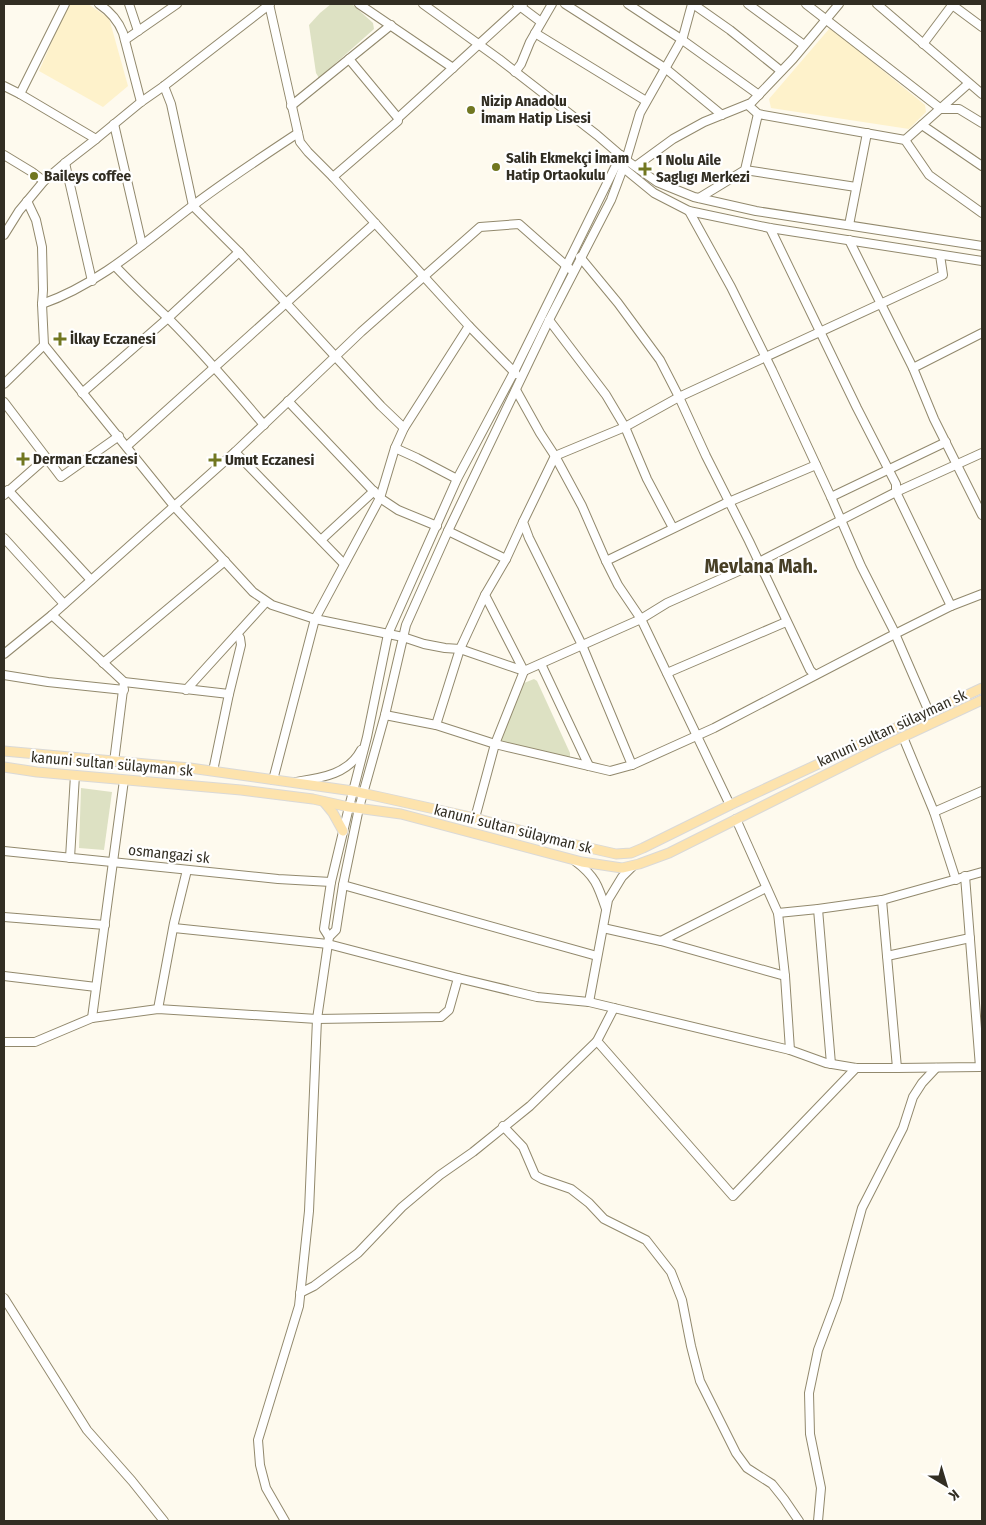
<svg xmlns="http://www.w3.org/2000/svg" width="986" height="1525" font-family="'Fira Sans Condensed',sans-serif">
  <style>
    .built { fill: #fef2cb }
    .green { fill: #dde1c3 }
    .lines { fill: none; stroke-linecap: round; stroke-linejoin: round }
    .minor-casing { stroke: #92896d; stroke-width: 10 }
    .major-casing { stroke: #dad9d7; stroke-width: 11 }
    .minor { stroke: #fff; stroke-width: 8 }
    .major { stroke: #fde3ad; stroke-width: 9 }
    .poi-dot { fill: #717721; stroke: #fff; stroke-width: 2 }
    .labels { text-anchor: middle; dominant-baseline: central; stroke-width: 4.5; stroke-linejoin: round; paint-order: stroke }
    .poi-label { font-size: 15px; font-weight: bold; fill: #322e23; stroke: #fff; text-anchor: start }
    .street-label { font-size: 15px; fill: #322e23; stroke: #fff }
    .district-label { font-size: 20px; font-weight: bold; fill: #473f26; stroke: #fff }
  </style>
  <rect width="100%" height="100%" fill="#fefaee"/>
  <!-- built -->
  <g class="built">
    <path d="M68 4H88L109 18 128 86 103 107 39 71Z"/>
    <path d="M829 29H832L925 105 926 112 909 129 771 108 769 99Z"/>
  </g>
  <!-- green -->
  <g class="green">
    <path d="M331 4H352L373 23 374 29 319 78 316 73 309 25 320 13Z"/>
    <path d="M534 679 537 681 570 753V760L500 744 519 685Z"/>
    <path d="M81 788 112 792 104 850 79 848Z"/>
  </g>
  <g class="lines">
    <!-- minor casing -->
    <g class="minor-casing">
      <g id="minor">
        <path d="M99 4C111 12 118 20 123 33L141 102"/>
        <path d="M129 4 138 31"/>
        <path d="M269 4 300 142 308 152 333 177 469 326 516 374"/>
        <path d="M359 4 453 68"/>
        <path d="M423 4 499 59 597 135 626 160 657 182 694 197 756 211 982 246"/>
        <path d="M517 4 541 22"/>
        <path d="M565 4 665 68 722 115"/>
        <path d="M628 4 681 39 759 95"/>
        <path d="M693 4 730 30 781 71"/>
        <path d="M748 4 804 45"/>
        <path d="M806 4 941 109H959L982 123"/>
        <path d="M877 4 982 94"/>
        <path d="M951 4 982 27"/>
        <path d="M535 33 646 101"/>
        <path d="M125 40 177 4"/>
        <path d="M923 44 953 4"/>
        <path d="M349 59 398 118"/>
        <path d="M515 72 521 64 530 42 552 4"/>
        <path d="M4 86 20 94 96 139"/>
        <path d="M164 86 171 104 193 206 239 252 381 406 404 428"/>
        <path d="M20 94 65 4"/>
        <path d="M748 105 758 114 905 140 929 175 982 213"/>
        <path d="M291 106 391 25"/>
        <path d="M114 124 142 245"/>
        <path d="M922 125 982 166"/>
        <path d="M905 140 968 84"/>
        <path d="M4 155 32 172 44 181"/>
        <path d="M65 163 92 281"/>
        <path d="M621 166 654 193 689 211 770 228 982 261"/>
        <path d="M636 166 673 139 704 122 751 103 793 59 839 4"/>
        <path d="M745 170 856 187"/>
        <path d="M333 177 398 121V118L523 4"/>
        <path d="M699 198 745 170 758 114"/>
        <path d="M27 201 36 220 42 247 43 290 42 304 44 345 174 506 253 592 272 605 315 619 403 637 424 644 445 648 460 649 524 671 641 619 667 603 759 562 896 492 982 453"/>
        <path d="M689 211 731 287 772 370 831 497 861 566 893 629 929 712"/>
        <path d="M849 225 867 133"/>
        <path d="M770 228 857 408 896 484V492L951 606"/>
        <path d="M4 235 19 211 44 181 65 163 96 139 141 102 164 86 270 4"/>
        <path d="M849 240 913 368 934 419 982 515"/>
        <path d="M580 257 618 303 660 360 679 397 706 456 749 541 810 670 815 675"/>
        <path d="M115 266C132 284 150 301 168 318 202 352 233 388 264 425"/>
        <path d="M42 304C99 284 144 243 191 207 225 181 262 157 298 133"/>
        <path d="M549 320 606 395 625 427 647 479 673 528"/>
        <path d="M913 368 982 333"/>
        <path d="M4 384 44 345"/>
        <path d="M516 390 540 433 555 456 582 506 606 561 618 585 641 619 730 805"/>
        <path d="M82 393 168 318 239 252"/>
        <path d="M288 401 380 498 398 510 437 526"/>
        <path d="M4 402 61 477 119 436"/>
        <path d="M127 446 375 223"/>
        <path d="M395 448 417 458 457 479"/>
        <path d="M235 452 344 564"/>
        <path d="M8 490 91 580"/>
        <path d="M4 495 46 458"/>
        <path d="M831 497 946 442"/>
        <path d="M448 531 506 559"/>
        <path d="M4 538 64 604"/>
        <path d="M321 540 374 491"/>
        <path d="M606 561 724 504 816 465"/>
        <path d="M52 615 124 682 114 762"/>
        <path d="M4 654 52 615 235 452 361 332 480 227 519 224 570 269"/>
        <path d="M103 663 225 561"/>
        <path d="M541 664 589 766"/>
        <path d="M667 673 786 622"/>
        <path d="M4 675 48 682 124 690"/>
        <path d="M124 682 229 694"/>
        <path d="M186 690 266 602"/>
        <path d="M385 715 436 725 495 744 610 771 632 765 714 728 887 638 951 606 982 594"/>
        <path d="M436 725 460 649 485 595"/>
        <path d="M903 737 934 812 956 880"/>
        <path d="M632 765 582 645 529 538 523 522 555 456 625 427 679 397 943 275 940 255"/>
        <path d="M213 771 229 694 241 645 240 638 237 634"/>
        <path d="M273 780 315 619 380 498 395 448 404 428 469 326"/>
        <path d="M295 782C320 778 348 775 361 750"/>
        <path d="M934 812 982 791"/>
        <path d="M475 818 495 744 524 671 485 595 506 559 523 522"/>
        <path d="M736 819 778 913 785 976 790 1050"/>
        <path d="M4 851 278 879 331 882"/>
        <path d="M70 858 75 775"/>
        <path d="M575 861C595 876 598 885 606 909"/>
        <path d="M343 885 597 956"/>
        <path d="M766 888 661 941 785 976"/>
        <path d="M818 909 831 1064"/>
        <path d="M778 913 818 909 882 900 982 872"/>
        <path d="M4 917 105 925"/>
        <path d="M174 928 328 944 458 978 537 997 589 1002 790 1050 826 1063 856 1068H897L882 900"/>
        <path d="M603 928 661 941"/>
        <path d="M329 937 324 929 331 882 349 807 367 737 388 634 457 479 514 372 621 155"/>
        <path d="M887 956 970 938"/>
        <path d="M4 976 96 987"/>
        <path d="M589 1002 608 900 622 877 633 866"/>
        <path d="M614 1008 597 1041 733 1196 856 1068"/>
        <path d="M158 1009 174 923 187 870"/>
        <path d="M92 1018 124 780"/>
        <path d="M4 1042H35L92 1018 158 1009 317 1019 441 1017 449 1010 458 978"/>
        <path d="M897 1068 980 1067 965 876"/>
        <path d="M503 1126 523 1147 535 1175 542 1179 571 1189 589 1203 604 1219 646 1240 671 1272 682 1300 691 1346 700 1381 736 1453 747 1468 772 1484 784 1499 799 1521"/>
        <path d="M300 1293 314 1286 358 1253 402 1207 440 1175 473 1152 530 1106 597 1041"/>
        <path d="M4 1298 87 1430 132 1481 164 1521"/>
        <path d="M285 1521 266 1488 260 1465 258 1440 299 1306 309 1211 317 1019 329 937 336 930 343 885 359 808 385 715 406 625 448 531 549 320 611 200 626 160 640 113 683 37 692 4"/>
        <path d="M818 1521 821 1488 810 1434 809 1393 818 1350 837 1299 862 1208 903 1128 913 1097 922 1083 936 1068"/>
      </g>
    </g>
    <!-- major casing -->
    <g class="major-casing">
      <g id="major">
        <path d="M4 751 190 768 353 791 475 818 559 841 616 854 631 853 643 848 730 805 982 688"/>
        <path d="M4 767 37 772 241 790 313 799 349 807 401 814 582 862 622 868 639 864 669 853 879 748 982 700"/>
        <path d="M324 802 333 813 343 831"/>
      </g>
    </g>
    <!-- minor -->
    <use href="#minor" class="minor"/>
    <!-- major -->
    <use href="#major" class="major"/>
  </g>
  <!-- markers -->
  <g class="poi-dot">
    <circle cx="471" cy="110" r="5"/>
    <circle cx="496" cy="167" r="5"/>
    <path d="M642.5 161.5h5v5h5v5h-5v5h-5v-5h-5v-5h5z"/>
    <circle cx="34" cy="176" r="5"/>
    <path d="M57.5 331.5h5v5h5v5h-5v5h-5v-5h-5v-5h5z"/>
    <path d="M20.5 451.5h5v5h5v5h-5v5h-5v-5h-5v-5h5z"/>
    <path d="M212.5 452.5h5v5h5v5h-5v5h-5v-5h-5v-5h5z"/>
  </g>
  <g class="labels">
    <!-- poi labels -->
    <g class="poi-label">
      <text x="481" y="101">Nizip Anadolu<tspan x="481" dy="17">İmam Hatip Lisesi</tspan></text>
      <text x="506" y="158">Salih Ekmekçi İmam<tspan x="506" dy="17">Hatip Ortaokulu</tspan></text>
      <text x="656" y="160">1 Nolu Aile<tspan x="656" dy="17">Saglıgı Merkezi</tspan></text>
      <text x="44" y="176">Baileys coffee</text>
      <text x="70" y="339">İlkay Eczanesi</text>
      <text x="33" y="459">Derman Eczanesi</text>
      <text x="225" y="460">Umut Eczanesi</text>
    </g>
    <!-- street labels -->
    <g class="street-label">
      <text transform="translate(892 728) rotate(-25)">kanuni sultan sülayman sk</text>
      <text transform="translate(112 764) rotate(5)">kanuni sultan sülayman sk</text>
      <text transform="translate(513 829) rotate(14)">kanuni sultan sülayman sk</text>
      <text transform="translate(169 854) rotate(6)">osmangazi sk</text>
    </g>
    <!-- district labels -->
    <g class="district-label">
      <text x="761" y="566">Mevlana Mah.</text>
    </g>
  </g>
  <!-- border -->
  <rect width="986" height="1525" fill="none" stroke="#322e23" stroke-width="10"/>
  <!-- north arrow -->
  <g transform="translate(946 1485) rotate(142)" stroke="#ffffff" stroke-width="4" paint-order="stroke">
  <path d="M0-4L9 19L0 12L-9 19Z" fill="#322e23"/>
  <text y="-8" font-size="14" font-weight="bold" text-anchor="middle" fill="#322e23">K</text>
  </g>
</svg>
